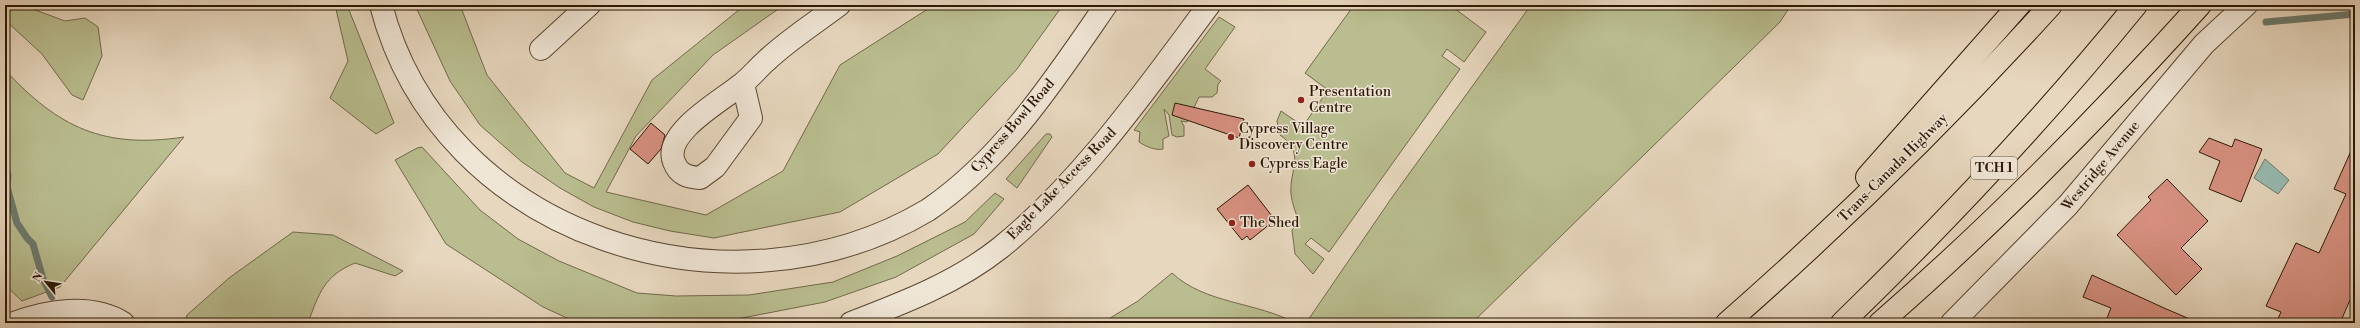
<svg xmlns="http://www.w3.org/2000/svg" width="2360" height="328" font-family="'Libre Bodoni',serif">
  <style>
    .green { fill: #b9bd8f; stroke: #726a4a }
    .water { fill: #97bab1; stroke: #6c796c }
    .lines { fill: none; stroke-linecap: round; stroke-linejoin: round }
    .stream { stroke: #6c796c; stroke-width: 7 }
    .building { fill: #d99182; stroke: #2c1704 }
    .minor-casing { stroke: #5b4732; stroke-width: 24 }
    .highway-casing { stroke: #2c1704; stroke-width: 24 }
    .minor { stroke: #efe5d5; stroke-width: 22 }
    .highway { stroke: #e7d7be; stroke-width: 22 }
    .poi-dot { fill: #8f2418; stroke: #efe5d5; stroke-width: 1.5 }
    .labels { text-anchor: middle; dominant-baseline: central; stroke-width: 3; stroke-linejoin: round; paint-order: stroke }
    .shield { fill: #efe5d5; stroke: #665543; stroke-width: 1 }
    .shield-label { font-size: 13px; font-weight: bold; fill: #2c1704 }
    .poi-label { font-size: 14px; fill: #2c1704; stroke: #efe5d5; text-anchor: start }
    .street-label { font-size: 14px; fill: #2c1704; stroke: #efe5d5 }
  </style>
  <rect width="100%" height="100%" fill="#e7d7be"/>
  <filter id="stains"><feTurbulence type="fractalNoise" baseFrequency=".005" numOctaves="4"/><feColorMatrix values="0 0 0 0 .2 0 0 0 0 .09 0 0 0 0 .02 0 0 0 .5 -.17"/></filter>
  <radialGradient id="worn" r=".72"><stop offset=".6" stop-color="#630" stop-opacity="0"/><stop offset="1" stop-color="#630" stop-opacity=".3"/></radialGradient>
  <!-- green -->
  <g class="green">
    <path d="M5 5H22L65 21 85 18 98 27 102 56 83 100 72 95 42 54 5 20Z"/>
    <path d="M335 5H347L394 123 376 134 330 98 348 61Z"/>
    <path d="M415 5H460L487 75 565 173 594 188 652 80 745 5H784L713 55 636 136 606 192 706 215 783 171 840 65 934 5H1063L1017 69 938 154 840 212 714 238 670 231 633 222 594 207 560 188 522 162 480 125 450 81Z"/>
    <path d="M1354 5H1450L1486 32 1464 62 1447 49 1442 56 1460 69 1329 252 1311 238 1305 244 1324 259 1313 274 1295 254 1292 230 1299 222C1296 213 1292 204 1291 194 1289 170 1306 153 1280 135L1277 121 1281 111 1303 126 1328 90 1305 73Z"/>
    <path d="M1531 5H1791L1780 22 1472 323H1306L1393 196Z"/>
    <path d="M1219 17 1235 27 1205 69 1221 81 1218 84 1217 93 1212 97H1199L1187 122 1181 121 1184 126V136L1177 137 1172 135 1169 115 1164 109 1169 136 1163 139V149C1156 151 1145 146 1139 142L1140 132 1134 130Z"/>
    <path d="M5 70C59 128 104 149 184 137L60 287 22 301 5 285Z"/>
    <path d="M1046 134H1050L1052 137 1017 188 1006 179Z"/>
    <path d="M422 147 480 210 518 239 559 261 637 293 676 296 749 295 833 282 897 256 965 222 995 193 1004 199 974 234 896 277 825 302 716 323H578L543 307 446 244 395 160 417 148Z"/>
    <path d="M293 232 333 235 403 271 395 276 355 263C324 276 319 293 308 323H185L187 315 229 278Z"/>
    <path d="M1172 273C1205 304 1257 302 1295 323H1102L1138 301Z"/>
  </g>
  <!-- water -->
  <path class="water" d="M2265 159 2289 180 2278 194 2254 178Z"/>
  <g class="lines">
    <!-- stream -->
    <g class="stream">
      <path d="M2266 22 2355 14"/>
      <path d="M5 166 8 175 7 187 17 223 27 238 33 244 43 279 52 297"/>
    </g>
  </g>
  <!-- building -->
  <g class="building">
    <path d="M1175 103 1244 119 1239 138 1172 115Z"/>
    <path d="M651 123 665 135 661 149 648 164 630 149Z"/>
    <path d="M2209 138 2232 147 2235 139 2262 149 2241 202 2209 189 2220 161 2199 152Z"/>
    <path d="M2355 142V302L2350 300 2340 323H2276L2281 312 2266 306 2296 243 2319 253 2346 194 2334 189Z"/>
    <path d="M2167 179 2208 221 2181 248 2202 269 2176 295 2117 235 2151 200 2148 197Z"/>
    <path d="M1248 185 1275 220 1250 240 1247 236 1242 240 1217 209Z"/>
    <path d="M2092 275 2164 308 2199 323H2105L2111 308 2083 297Z"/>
  </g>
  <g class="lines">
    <!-- minor casing -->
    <g class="minor-casing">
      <g id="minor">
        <path d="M381 5C441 237 730 328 928 210 1003 159 1055 79 1106 5"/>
        <path d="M541 49 589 5"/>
        <path d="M743 84 751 118 715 167 700 178C688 177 679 175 674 162 662 133 723 100 742 84 751 77 758 68 766 61 788 40 815 23 839 5"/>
        <path d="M14 323C47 311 91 303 123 323"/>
        <path d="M851 323C903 303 956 283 1000 248 1081 183 1147 88 1209 5"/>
        <path d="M1952 323 2068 205 2204 44 2246 5"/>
      </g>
    </g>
    <!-- highway casing -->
    <g class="highway-casing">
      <g id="highway">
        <path d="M1867 177 2019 5"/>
        <path d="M1727 323C1841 223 1949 117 2051 5"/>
        <path d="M1842 323C1946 222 2045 117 2136 5"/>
        <path d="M1880 323C1994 224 2099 117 2200 5"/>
      </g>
    </g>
    <!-- minor -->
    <use href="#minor" class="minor"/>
    <!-- highway -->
    <use href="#highway" class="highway"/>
  </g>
  <!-- markers -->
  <g class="poi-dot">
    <circle cx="1301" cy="100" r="4"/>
    <circle cx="1231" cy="137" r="4"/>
    <circle cx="1252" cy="164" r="4"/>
    <circle cx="1232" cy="223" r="4"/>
  </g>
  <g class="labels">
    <!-- shield labels -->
    <rect class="shield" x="1971" y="157" width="46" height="22" rx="3"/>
    <g class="shield-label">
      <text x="1994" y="168">TCH 1</text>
    </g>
    <!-- poi labels -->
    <g class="poi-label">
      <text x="1309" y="92">Presentation<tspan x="1309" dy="16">Centre</tspan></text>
      <text x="1239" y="129">Cypress Village<tspan x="1239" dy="16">Discovery Centre</tspan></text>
      <text x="1260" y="164">Cypress Eagle</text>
      <text x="1240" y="223">The Shed</text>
    </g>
    <!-- street labels -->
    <g class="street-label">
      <text transform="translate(1013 126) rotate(-49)">Cypress Bowl Road</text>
      <text transform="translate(2101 166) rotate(-50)">Westridge Avenue</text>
      <text transform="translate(1893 168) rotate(-45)">Trans-Canada Highway</text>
      <text transform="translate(1062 184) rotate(-46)">Eagle Lake Access Road</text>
    </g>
  </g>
  <!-- margin -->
  <rect width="2360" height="328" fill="none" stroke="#e7d7be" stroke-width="20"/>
  <rect x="6" y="6" width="2348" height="316" fill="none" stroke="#2c1704" stroke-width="2"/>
  <rect x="10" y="10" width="2340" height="308" fill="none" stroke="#2c1704"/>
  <!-- north arrow -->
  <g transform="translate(46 282) rotate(300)" stroke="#efe5d5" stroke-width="3" paint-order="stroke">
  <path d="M0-3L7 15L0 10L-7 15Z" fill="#2c1704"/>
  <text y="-6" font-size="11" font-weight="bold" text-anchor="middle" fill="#2c1704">N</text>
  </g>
  <rect width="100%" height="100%" filter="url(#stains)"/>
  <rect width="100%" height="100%" fill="url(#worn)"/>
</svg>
